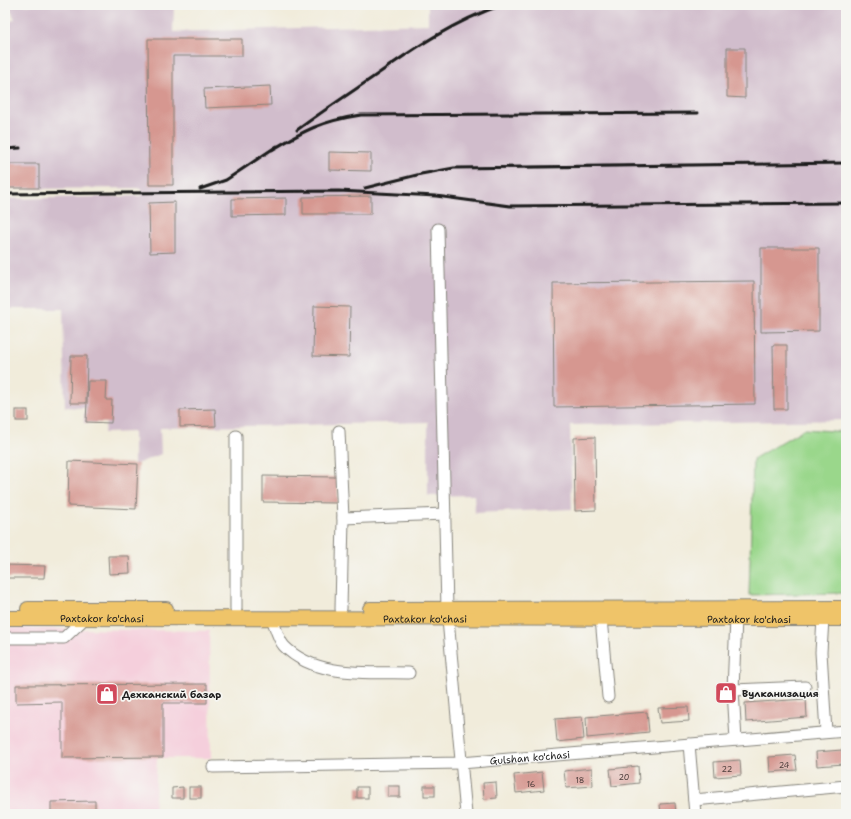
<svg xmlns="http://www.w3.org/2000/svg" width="851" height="819" font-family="'Shantell Sans',sans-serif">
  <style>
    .built { fill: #f5cfdc }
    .industrial { fill: #d1bdcc }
    .green { fill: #9ad78b; stroke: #5b7a54 }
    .building { fill: #d69790 }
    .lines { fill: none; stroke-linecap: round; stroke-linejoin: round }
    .minor-casing { stroke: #86847c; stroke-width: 13 }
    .major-casing { stroke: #86847c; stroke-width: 16 }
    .minor { stroke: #fff; stroke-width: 11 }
    .major { stroke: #efc469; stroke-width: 14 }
    .rail { stroke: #1c1c1c; stroke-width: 3 }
    .labels { text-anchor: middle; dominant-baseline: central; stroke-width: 3.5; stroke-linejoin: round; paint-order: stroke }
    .number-label { font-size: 8px; fill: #4a3b39 }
    .street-label { font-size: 10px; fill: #1c1c1c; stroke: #f6f6f2 }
    .poi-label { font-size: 10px; font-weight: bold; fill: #1c1c1c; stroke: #f6f6f2; text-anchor: start }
  </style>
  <rect width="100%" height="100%" fill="#f6f6f2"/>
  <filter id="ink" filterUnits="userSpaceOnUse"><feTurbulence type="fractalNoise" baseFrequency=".025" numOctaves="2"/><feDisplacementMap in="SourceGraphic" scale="8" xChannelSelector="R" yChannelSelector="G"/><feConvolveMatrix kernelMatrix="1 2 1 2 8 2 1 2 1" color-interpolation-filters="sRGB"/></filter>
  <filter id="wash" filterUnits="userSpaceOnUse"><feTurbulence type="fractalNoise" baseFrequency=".012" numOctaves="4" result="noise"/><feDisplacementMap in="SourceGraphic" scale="16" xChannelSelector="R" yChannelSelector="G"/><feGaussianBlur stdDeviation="0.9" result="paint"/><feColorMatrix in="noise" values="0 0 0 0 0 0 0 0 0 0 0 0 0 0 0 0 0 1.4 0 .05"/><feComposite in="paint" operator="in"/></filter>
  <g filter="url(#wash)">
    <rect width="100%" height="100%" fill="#f1ecdb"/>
    <!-- built -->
    <path class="built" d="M5 628 209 631 211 758H157L154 814H5Z"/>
    <!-- industrial -->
    <path class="industrial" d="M8 5H174L173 32 428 24V5H846V420L570 425 572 509 475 513 474 495 428 496V422L160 428 161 454 134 465V432L104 433 106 423H84L85 408 65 407 63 309H5V199L141 196V188L5 189V24L15 19Z"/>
    <!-- green -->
    <path class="green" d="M804 429 846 432V593L749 595 753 459Z"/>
    <g id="blocks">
      <!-- building -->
      <g class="building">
        <path d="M148 39H242V56H173V185H149Z"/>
        <path d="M727 48H745V98L727 97Z"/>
        <path d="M270 86 271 105 205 108 204 89Z"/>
        <path d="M329 152 371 153V171L329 170Z"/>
        <rect x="5" y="164" width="34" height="24"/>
        <path d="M371 196V214H303V197Z"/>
        <path d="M286 198V215L232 216V199Z"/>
        <path d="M175 202V252L150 253 149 203Z"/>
        <path d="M761 248H819V331L761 332Z"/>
        <path d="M754 281 755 404 554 407 553 283Z"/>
        <path d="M314 306 350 307 349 357 313 356Z"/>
        <path d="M773 345H787V409H774Z"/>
        <path d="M71 356H87L86 403H70Z"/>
        <path d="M88 381H107L106 400H112L111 423 86 422Z"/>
        <path d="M215 409 216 426 180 427V410Z"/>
        <rect x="16" y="410" width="12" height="11"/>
        <path d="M595 437 596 510 575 511 574 438Z"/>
        <path d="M69 461 138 464 136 509 68 506Z"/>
        <path d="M263 476 338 477V503L263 502Z"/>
        <path d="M108 556H129L130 573 109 574Z"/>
        <path d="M5 565 45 566 44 578H5Z"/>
        <path d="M207 684V703H163V757L62 758V702L16 703V685Z"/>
        <path d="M806 699 807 717 746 722 745 703Z"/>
        <path d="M688 707 689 721 660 723 658 708Z"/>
        <path d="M647 712 649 732 587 738 586 717Z"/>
        <path d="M582 717 584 739 557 742 555 719Z"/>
        <path d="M842 750 844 764 817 766 816 752Z"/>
        <path d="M795 755 797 770 770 772 769 757Z"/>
        <path d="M740 760 741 775 715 777 714 762Z"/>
        <path d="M638 766 639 783 612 786 610 769Z"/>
        <path d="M592 768 593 786 566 788 564 771Z"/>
        <path d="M542 772 544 790 516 793 514 775Z"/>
        <path d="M496 782 497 798 484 799 483 783Z"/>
        <rect x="388" y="786" width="12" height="11"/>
        <rect x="424" y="786" width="11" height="10"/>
        <path d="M183 787V798H172V788Z"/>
        <rect x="189" y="787" width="12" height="11"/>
        <rect x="357" y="787" width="11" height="11"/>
        <path d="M95 801V814H51V802Z"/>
        <path d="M675 803 676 814H661L660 804Z"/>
      </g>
    </g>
  </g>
  <g filter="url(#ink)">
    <use href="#blocks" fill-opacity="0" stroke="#86847c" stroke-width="1"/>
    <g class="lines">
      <!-- minor casing -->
      <g class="minor-casing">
        <g id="minor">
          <path d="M438 229 447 609 466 814"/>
          <path d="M339 431 343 518 341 609"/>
          <path d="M236 436V609"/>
          <path d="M343 518 445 514"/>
          <path d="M272 618C275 626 278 639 284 646 315 678 369 672 409 673"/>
          <path d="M601 618 608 697"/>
          <path d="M823 619 821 652 826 732"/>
          <path d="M5 638H64L84 619"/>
          <path d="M733 690 805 687"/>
          <path d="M736 740 733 690 736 618"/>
          <path d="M689 744 695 814"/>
          <path id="s1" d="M213 767 461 763 846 731"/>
          <path d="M694 800 846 786"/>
        </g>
      </g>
      <!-- major casing -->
      <g class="major-casing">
        <g id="major">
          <path d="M28 609H166"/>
          <path d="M370 609 846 608"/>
          <path id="s2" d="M5 618 846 619"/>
        </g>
      </g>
      <!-- minor -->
      <use href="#minor" class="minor"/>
      <!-- major -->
      <use href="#major" class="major"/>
      <!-- rail -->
      <g class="rail">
        <path d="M297 130C321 112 347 95 372 78 413 49 454 21 502 5"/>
        <path d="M5 149 20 148"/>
        <path d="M272 150C305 130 322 121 361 115L698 113"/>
        <path d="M365 188 421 174 454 168 846 163"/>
        <path d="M200 189 226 180 277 146"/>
        <path d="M5 194 339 191 436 196 510 206 846 203"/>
      </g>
    </g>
  </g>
  <!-- icons -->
  <defs>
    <g id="shop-square" transform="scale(1.15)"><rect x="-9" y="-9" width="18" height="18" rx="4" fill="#d1495b" stroke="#f6f6f2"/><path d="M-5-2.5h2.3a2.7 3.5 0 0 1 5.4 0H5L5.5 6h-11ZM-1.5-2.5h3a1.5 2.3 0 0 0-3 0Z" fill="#fff"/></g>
  </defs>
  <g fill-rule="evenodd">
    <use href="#shop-square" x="726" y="693"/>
    <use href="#shop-square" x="107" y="694"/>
  </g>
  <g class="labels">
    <!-- number labels -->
    <g class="number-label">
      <text x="784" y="765">24</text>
      <text x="727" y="769">22</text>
      <text x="624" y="777">20</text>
      <text x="580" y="780">18</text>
      <text x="531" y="784">16</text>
    </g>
    <!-- street labels -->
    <g class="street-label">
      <text stroke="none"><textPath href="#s2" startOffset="97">Paxtakor ko'chasi</textPath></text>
      <text stroke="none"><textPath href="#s2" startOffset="420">Paxtakor ko'chasi</textPath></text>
      <text stroke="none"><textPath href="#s2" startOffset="744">Paxtakor ko'chasi</textPath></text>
      <text stroke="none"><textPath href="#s1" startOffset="317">Gulshan ko'chasi</textPath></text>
    </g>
    <!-- poi labels -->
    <g class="poi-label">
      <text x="742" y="693">Вулканизация</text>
      <text x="122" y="694">Дехканский базар</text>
    </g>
  </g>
  <!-- margin -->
  <rect width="851" height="819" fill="none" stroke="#f6f6f2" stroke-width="20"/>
</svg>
